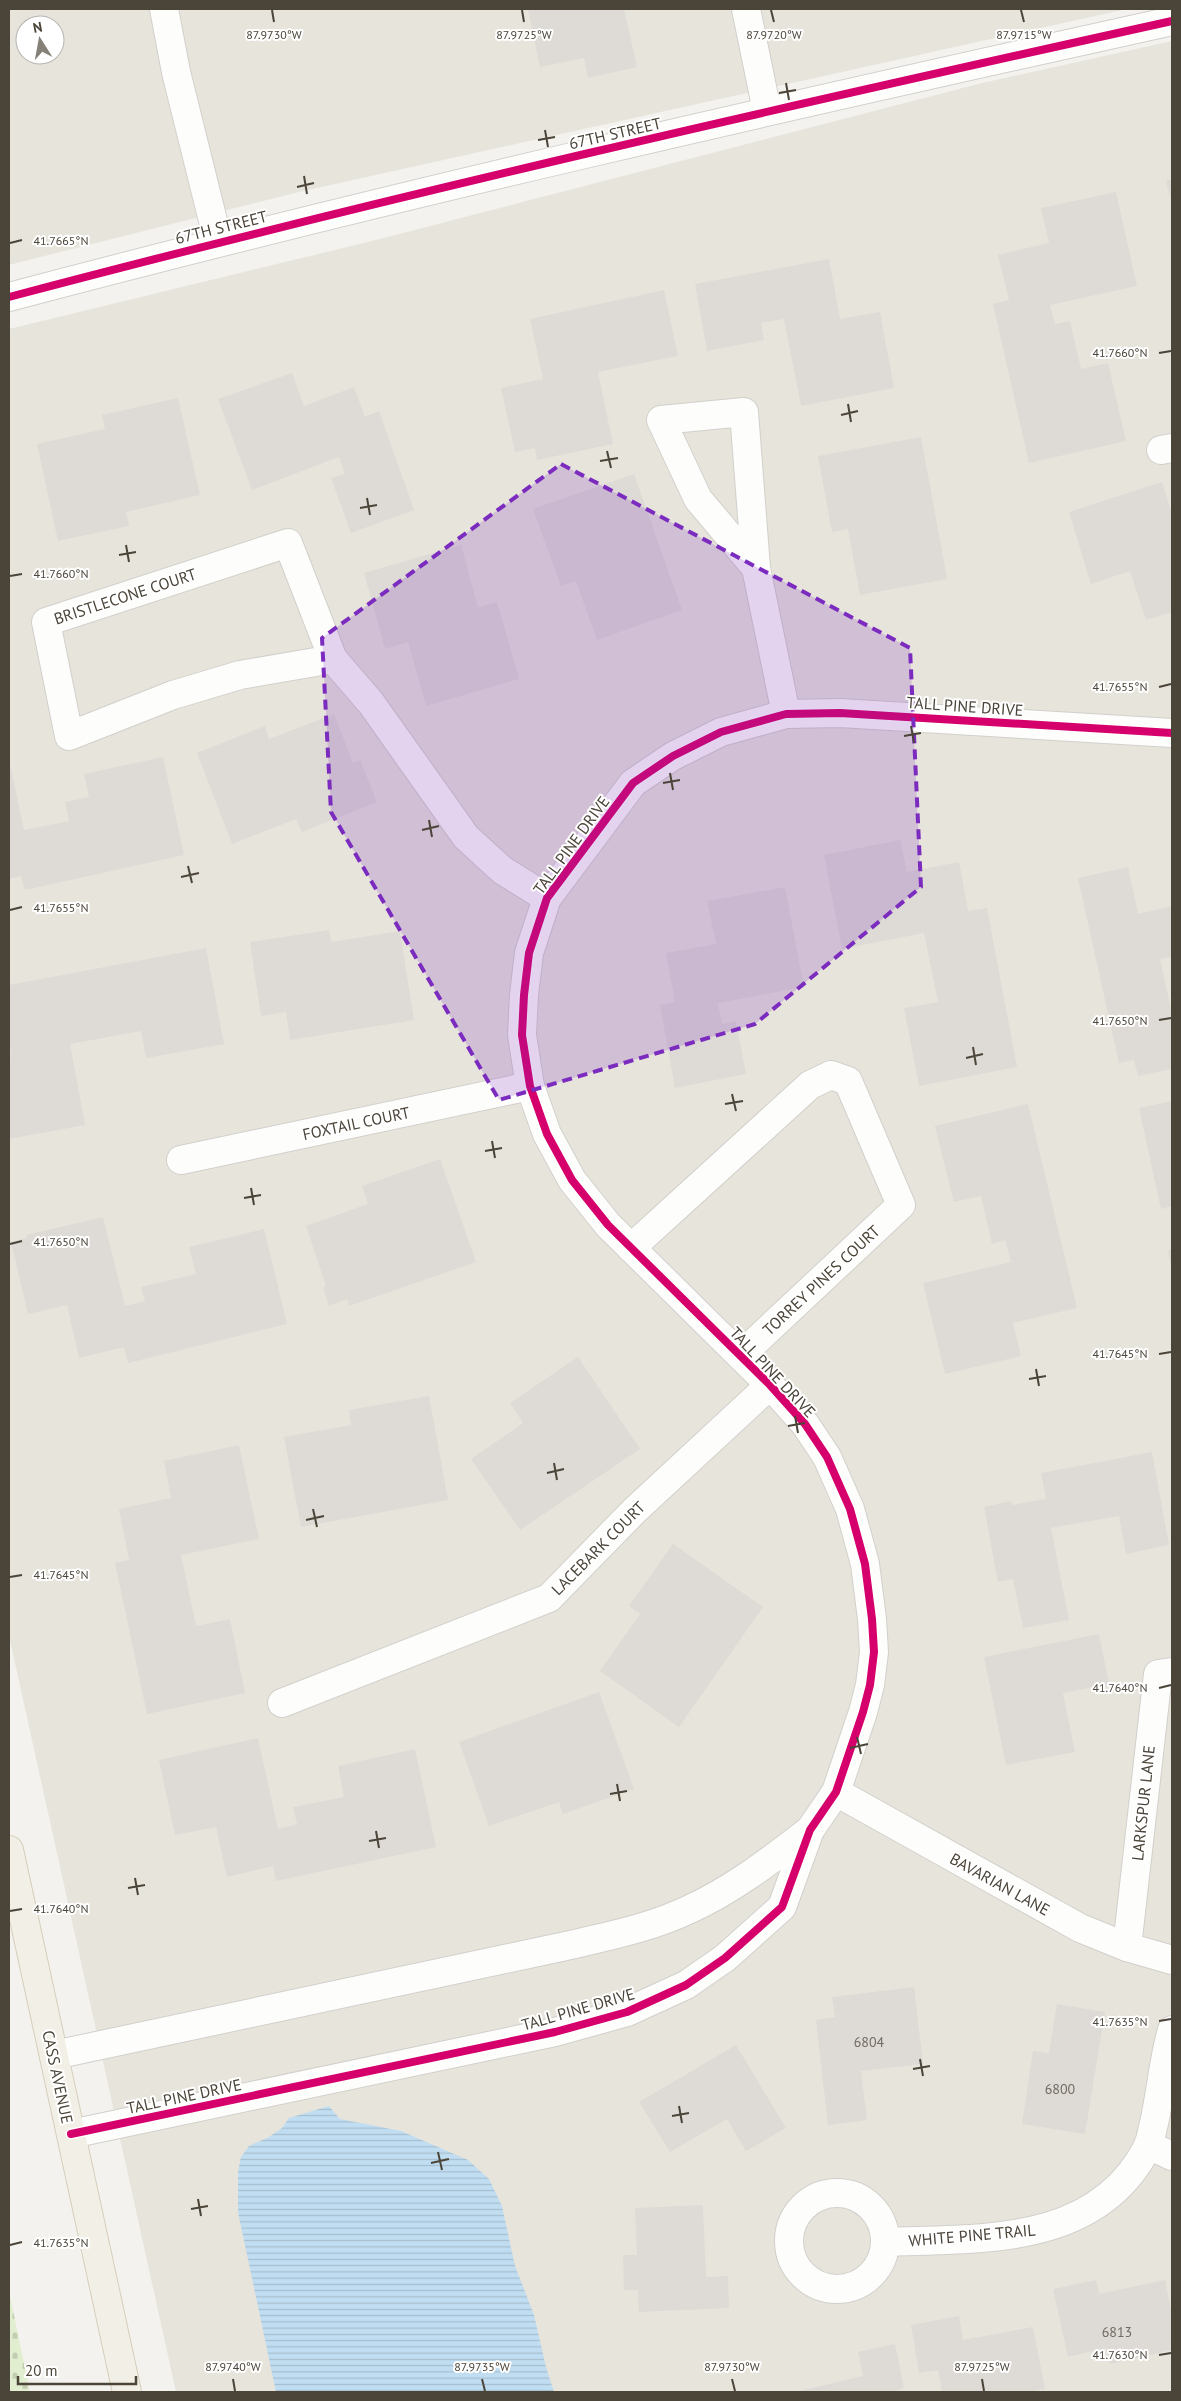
<svg xmlns="http://www.w3.org/2000/svg" width="1181" height="2401" font-family="'PT Sans',sans-serif">
  <style>
    .residential { fill: #e7e4dc; fill-rule: evenodd }
    .cemetery { fill: url(#cemetery-stones) }
    .water { fill: url(#water-rules) }
    .building { fill: #dedbd6 }
    .lines { fill: none; stroke-linecap: round; stroke-linejoin: round }
    .minor-casing { stroke: #d2d0cb; stroke-width: 30 }
    .major-casing { stroke: #d6cebb; stroke-width: 30 }
    .minor { stroke: #fdfdfc; stroke-width: 28 }
    .major { stroke: #f2efe6; stroke-width: 28 }
    .cycleway-casing { stroke: #fff; stroke-width: 11 }
    .cycleway { stroke: #d6006c; stroke-width: 8 }
    .marked { fill: #7b2cbf; fill-opacity: 0.2; stroke: #7b2cbf; stroke-width: 4; stroke-dasharray: 10 6; stroke-linejoin: round }
    .ticks { fill: none; stroke: #4b4439; stroke-width: 2 }
    .labels { text-anchor: middle; dominant-baseline: central; stroke-width: 4; stroke-linejoin: round; paint-order: stroke }
    .number-label { font-size: 14px; fill: #706a61 }
    .street-label { font-size: 16px; fill: #4b4439; stroke: #fff }
    .ticks-label { font-size: 12px; text-anchor: middle; fill: #4b4439; stroke: #fff; stroke-width: 4; stroke-linejoin: round; paint-order: stroke }
  </style>
  <defs>
    <pattern id="cemetery-stones" width="16" height="16" patternUnits="userSpaceOnUse" patternTransform="scale(1.25)"><rect width="16" height="16" fill="#e1eecf"/><path d="M2 7V4a2 2 0 0 1 4 0v3zM10 15v-3a2 2 0 0 1 4 0v3z" fill="#c3cdb2"/></pattern>
    <pattern id="water-rules" width="6" height="5" patternUnits="userSpaceOnUse" patternTransform="scale(1.25)"><rect width="6" height="5" fill="#c0ddf1"/><path d="M0 2.5h6" fill="none" stroke="#a6bfcf"/></pattern>
  </defs>
  <rect width="100%" height="100%" fill="#f4f2ee"/>
  <!-- residential -->
  <g class="residential">
    <path d="M9 9H1127L299 192 9 265ZM25 25H55V55H25Z"/>
    <path d="M1172 41V2392H176L9 1636V329L380 239 982 83Z"/>
  </g>
  <!-- cemetery -->
  <path class="cemetery" d="M9 2291 30 2392H9Z"/>
  <!-- water -->
  <path class="water" d="M329 2106 340 2119 401 2131 468 2160 489 2179 502 2206 515 2266 534 2315 546 2367 554 2392H276L238 2212V2172L241 2157 249 2146 269 2137 282 2128 289 2118Z"/>
  <!-- building -->
  <g class="building">
    <path d="M528 9H624L637 67 588 78 584 58 540 67Z"/>
    <path d="M1172 179V204L1166 181Z"/>
    <path d="M1116 192 1137 286 1050 305 1055 324 1070 321 1081 369 1108 363 1126 441 1029 463 993 304 1009 300 998 255 1049 243 1041 208Z"/>
    <path d="M829 259 840 319 880 312 894 388 801 406 784 319 761 323 764 340 707 351 695 284Z"/>
    <path d="M664 290 678 356 598 372 613 444 537 460 535 448 515 452 501 388 543 379 530 319Z"/>
    <path d="M292 373 304 406 354 387 365 417 379 411 414 510 351 533 331 478 345 474 339 457 252 490 218 399Z"/>
    <path d="M178 398 200 495 126 512 129 526 58 541 37 444 105 429 102 415Z"/>
    <path d="M921 437 947 579 860 595 848 529 832 532 818 456Z"/>
    <path d="M634 474 682 610 597 640 576 581 561 586 533 509Z"/>
    <path d="M1162 482 1172 514V612L1146 620 1130 571 1091 584 1069 512Z"/>
    <path d="M461 545 478 607 497 602 519 679 426 706 408 642 385 649 364 573Z"/>
    <path d="M334 714 353 763 360 760 377 802 302 832 296 819 232 844 197 753 265 726 269 739Z"/>
    <path d="M163 757 184 855 25 890 21 876 9 879V760L24 830 69 821 65 802 89 797 84 774Z"/>
    <path d="M900 840 907 872 959 862 968 911 987 908 1017 1067 919 1086 904 1008 938 1002 924 933 842 949 824 855Z"/>
    <path d="M1128 867 1138 914 1172 906V957L1160 959 1172 1014V1069L1138 1076 1134 1060 1119 1063 1078 878Z"/>
    <path d="M785 887 804 987 718 1003 722 1024 736 1021 746 1074 675 1088 660 1005 675 1002 666 953 716 944 707 901Z"/>
    <path d="M329 930 331 942 400 931 414 1020 290 1040 286 1012 261 1016 250 942Z"/>
    <path d="M206 948 224 1044 146 1058 141 1031 70 1044 85 1125 9 1139V1057H11L9 1044V985Z"/>
    <path d="M1172 1101V1206L1161 1209 1139 1108Z"/>
    <path d="M1028 1104 1077 1308 1013 1323 1021 1356 945 1374 923 1283 1011 1262 1005 1240 992 1244 981 1196 954 1202 935 1126Z"/>
    <path d="M440 1159 476 1262 349 1306 347 1299 329 1306 323 1288 326 1286 306 1226 368 1204 362 1186Z"/>
    <path d="M103 1217 125 1306 145 1301 141 1287 196 1274 189 1247 264 1229 287 1324 128 1363 124 1347 79 1358 67 1305 28 1314 11 1242 27 1238 26 1235Z"/>
    <path d="M1172 1249V1266L1171 1267 1168 1250Z"/>
    <path d="M578 1357 640 1449 520 1530 471 1459 523 1423 510 1403Z"/>
    <path d="M429 1396 448 1500 301 1527 284 1437 351 1425 349 1410Z"/>
    <path d="M239 1445 259 1539 181 1555 196 1626 230 1619 245 1693 147 1714 115 1563 129 1560 119 1509 171 1498 164 1461Z"/>
    <path d="M1152 1452 1169 1545 1126 1554 1119 1516 1051 1528 1069 1620 1023 1628 1013 1579 998 1582 984 1507 1011 1501 1012 1505 1046 1499 1041 1473Z"/>
    <path d="M673 1544 763 1607 679 1727 600 1671 640 1614 629 1606Z"/>
    <path d="M1099 1634 1109 1684 1063 1693 1075 1752 1006 1765 984 1657Z"/>
    <path d="M599 1692 634 1789 563 1814 559 1802 489 1826 459 1742Z"/>
    <path d="M258 1738 278 1829 297 1824 293 1807 344 1797 338 1766 415 1749 436 1847 276 1881 273 1866 227 1877 216 1827 175 1835 159 1760Z"/>
    <path d="M914 1987 923 2064 861 2071 867 2120 828 2125 816 2020 835 2017 832 1997Z"/>
    <path d="M1057 2004 1105 2012 1085 2134 1022 2124 1033 2051 1049 2053Z"/>
    <path d="M736 2045 786 2128 746 2151 727 2119 670 2152 639 2102Z"/>
    <path d="M703 2205 706 2277 728 2276 729 2308 639 2312 638 2290H624L623 2255H637L635 2208Z"/>
    <path d="M1096 2280 1099 2294 1165 2280 1172 2315V2350L1110 2364 1106 2348 1068 2357 1053 2289Z"/>
    <path d="M959 2316 963 2340 1033 2327 1045 2389 1029 2392H942L938 2370 919 2373 911 2325Z"/>
    <path d="M895 2344 904 2388 892 2392H795L863 2376 858 2352Z"/>
  </g>
  <g class="lines">
    <!-- minor casing -->
    <g class="minor-casing">
      <g id="minor">
        <path d="M164 9 176 72 218 241"/>
        <path d="M746 9 767 111"/>
        <path d="M9 297C394 195 783 107 1172 21"/>
        <path d="M1161 450 1172 448"/>
        <path d="M288 543 333 659 240 675 173 695 69 736 46 622Z"/>
        <path d="M756 568 698 499 661 420 744 412 756 568 786 714"/>
        <path d="M333 659 371 703 466 837 502 870 547 898"/>
        <path d="M181 1160 530 1086"/>
        <path d="M631 1248 810 1085 831 1075 848 1081 901 1205 741 1355"/>
        <path d="M282 1703 549 1598 634 1511 770 1385"/>
        <path d="M836 1792 1080 1928 1127 1947 1172 1960"/>
        <path d="M1127 1947 1158 1674 1172 1672"/>
        <path d="M54 2055 566 1946C608 1936 651 1928 690 1909 734 1889 772 1859 810 1830"/>
        <path d="M71 2134 555 2032 627 2012 686 1985 725 1958 782 1907 810 1830 836 1792 863 1712 870 1685 874 1652 872 1619 865 1564 850 1509 827 1457 805 1424 770 1385 608 1225 572 1180 547 1134 530 1086 522 1035 524 995 529 953 547 898 633 783 673 756 721 732 786 714 840 713 1172 733"/>
        <path d="M1148 2145 1172 2156"/>
        <circle cx="837" cy="2241" r="48"/>
        <path d="M885 2242C981 2238 1097 2247 1148 2146 1151 2139 1152 2130 1154 2123 1161 2093 1163 2060 1172 2030"/>
      </g>
    </g>
    <!-- major casing -->
    <g class="major-casing">
      <path id="major" d="M9 1850 127 2392"/>
    </g>
    <!-- minor -->
    <use href="#minor" class="minor"/>
    <!-- major -->
    <use href="#major" class="major"/>
    <!-- cycleway casing -->
    <g class="cycleway-casing">
      <g id="cycleway">
        <path d="M9 297C394 195 783 107 1172 21"/>
        <path d="M71 2134 555 2032 627 2012 686 1985 725 1958 782 1907 810 1830 836 1792 863 1712 870 1685 874 1652 872 1619 865 1564 850 1509 827 1457 805 1424 770 1385 608 1225 572 1180 547 1134 530 1086 522 1035 524 995 529 953 547 898 633 783 673 756 721 732 786 714 840 713 1172 733"/>
      </g>
    </g>
    <!-- cycleway -->
    <use href="#cycleway" class="cycleway"/>
  </g>
  <!-- marked area -->
  <path class="marked" d="M561 464 910 648 921 887 755 1024 499 1100 331 812 322 638Z"/>
  <!-- ticks -->
  <path class="ticks" d="M272 10 274 22M522 10 524 22M771 10 774 22M1021 10 1024 22M786 83 789 100M779 93 796 90M545 130 548 147M538 140 555 137M304 176 307 194M297 187 314 183M10 243 22 240M1159 353 1171 351M848 404 851 422M841 415 858 411M607 451 611 468M600 461 618 458M367 498 370 515M360 508 377 505M126 545 129 562M119 555 136 552M10 576 22 574M1159 687 1171 684M911 726 914 743M904 736 921 733M670 773 673 790M663 783 680 780M429 820 432 837M422 830 439 826M188 866 192 883M181 877 199 873M10 910 22 907M1159 1020 1171 1018M973 1047 976 1065M966 1058 983 1054M732 1094 736 1111M725 1104 743 1101M492 1141 495 1158M485 1151 502 1148M251 1188 254 1205M244 1198 261 1195M10 1244 22 1241M1159 1354 1171 1352M1036 1369 1039 1386M1029 1379 1046 1376M795 1416 798 1433M788 1426 805 1423M554 1463 557 1480M547 1473 564 1469M313 1509 317 1527M306 1520 324 1516M10 1577 22 1575M1159 1688 1171 1685M857 1737 861 1754M850 1748 868 1744M617 1784 620 1801M610 1794 627 1791M376 1831 379 1848M369 1841 386 1838M135 1878 138 1895M128 1888 145 1885M10 1911 22 1909M1159 2021 1171 2019M920 2059 923 2076M913 2069 930 2066M679 2106 682 2123M672 2116 689 2113M438 2152 442 2170M431 2163 449 2159M198 2199 201 2216M191 2209 208 2206M10 2245 22 2242M1159 2355 1171 2353M233 2379 235 2391M482 2379 485 2391M732 2379 735 2391M982 2379 984 2391"/>
  <g class="labels">
    <!-- number labels -->
    <g class="number-label">
      <text x="869" y="2042">6804</text>
      <text x="1060" y="2089">6800</text>
      <text x="1117" y="2332">6813</text>
    </g>
    <!-- street labels -->
    <g class="street-label">
      <text transform="translate(615 133) rotate(-13)">67TH STREET</text>
      <text transform="translate(221 227) rotate(-14)">67TH STREET</text>
      <text transform="translate(125 596) rotate(-18)">BRISTLECONE COURT</text>
      <text transform="translate(965 706) rotate(4)">TALL PINE DRIVE</text>
      <text transform="translate(571 845) rotate(-54)">TALL PINE DRIVE</text>
      <text transform="translate(356 1123) rotate(-12)">FOXTAIL COURT</text>
      <text transform="translate(821 1280) rotate(-43)">TORREY PINES COURT</text>
      <text transform="translate(773 1372) rotate(47)">TALL PINE DRIVE</text>
      <text transform="translate(598 1548) rotate(-45)">LACEBARK COURT</text>
      <text transform="translate(1143 1803) rotate(-84)">LARKSPUR LANE</text>
      <text transform="translate(1000 1884) rotate(29)">BAVARIAN LANE</text>
      <text transform="translate(578 2009) rotate(-16)">TALL PINE DRIVE</text>
      <text transform="translate(58 2077) rotate(78)">CASS AVENUE</text>
      <text transform="translate(184 2096) rotate(-12)">TALL PINE DRIVE</text>
      <text transform="translate(972 2235) rotate(-5)">WHITE PINE TRAIL</text>
    </g>
  </g>
  <g class="ticks-label">
    <text x="274" y="39">87.9730°W</text>
    <text x="524" y="39">87.9725°W</text>
    <text x="774" y="39">87.9720°W</text>
    <text x="1024" y="39">87.9715°W</text>
    <text x="61" y="245">41.7665°N</text>
    <text x="1120" y="357">41.7660°N</text>
    <text x="61" y="578">41.7660°N</text>
    <text x="1120" y="691">41.7655°N</text>
    <text x="61" y="912">41.7655°N</text>
    <text x="1120" y="1025">41.7650°N</text>
    <text x="61" y="1246">41.7650°N</text>
    <text x="1120" y="1358">41.7645°N</text>
    <text x="61" y="1579">41.7645°N</text>
    <text x="1120" y="1692">41.7640°N</text>
    <text x="61" y="1913">41.7640°N</text>
    <text x="1120" y="2026">41.7635°N</text>
    <text x="61" y="2247">41.7635°N</text>
    <text x="1120" y="2359">41.7630°N</text>
    <text x="233" y="2371">87.9740°W</text>
    <text x="482" y="2371">87.9735°W</text>
    <text x="732" y="2371">87.9730°W</text>
    <text x="982" y="2371">87.9725°W</text>
  </g>
  <!-- border -->
  <rect width="1181" height="2401" fill="none" stroke="#4b4439" stroke-width="20"/>
  <!-- north arrow -->
  <g transform="translate(40 40) rotate(349)"><circle r="24" fill="#ffffff" stroke="#b7b4b0"/>
  <path d="M0-4L9 19L0 12L-9 19Z" fill="#868178"/>
  <text y="-8" font-size="14" font-weight="bold" text-anchor="middle" fill="#4b4439">N</text>
  </g>
  <!-- scale -->
  <path d="M18 2376v8h118v-8" fill="none" stroke="#4b4439" stroke-width="2.5"/>
  <text x="25" y="2376" font-size="15" fill="#4b4439" stroke="#ffffff" stroke-width="4" paint-order="stroke">20 m</text>
</svg>
